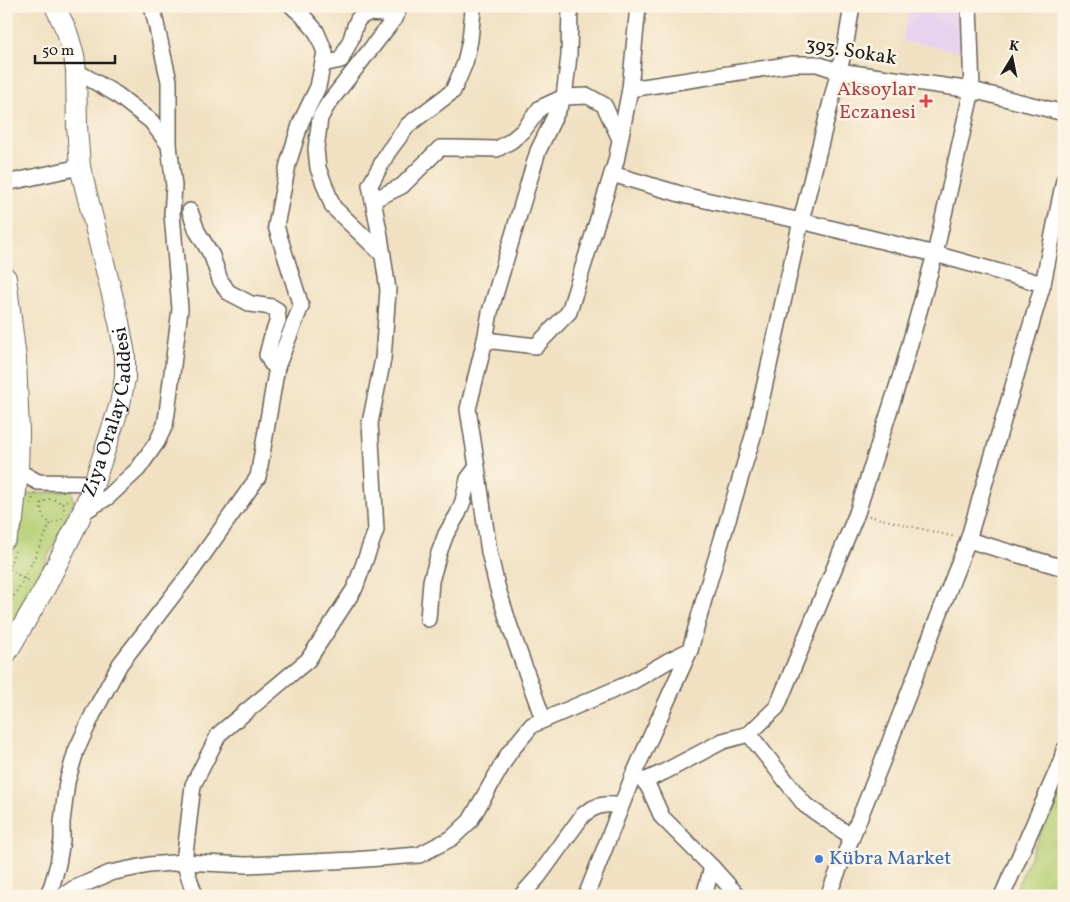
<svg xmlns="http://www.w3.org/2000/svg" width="1070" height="902" font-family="Vollkorn,serif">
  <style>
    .built { fill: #e7d2ef }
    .green { fill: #b6d076; stroke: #697649 }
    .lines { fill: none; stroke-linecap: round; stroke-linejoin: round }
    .minor-casing { stroke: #676156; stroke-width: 18 }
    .major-casing { stroke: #676156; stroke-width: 22 }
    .path { stroke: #676156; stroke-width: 2; stroke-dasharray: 1 4; stroke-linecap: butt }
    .minor { stroke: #fff; stroke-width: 15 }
    .major { stroke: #fff; stroke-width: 20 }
    .health-dot { fill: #e0444e; stroke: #fcf5e5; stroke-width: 2 }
    .shop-dot { fill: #3f7fe0; stroke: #fcf5e5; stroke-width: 2 }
    .labels { text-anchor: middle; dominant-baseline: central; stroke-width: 5; stroke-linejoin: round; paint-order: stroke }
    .street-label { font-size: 20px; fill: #1c1c1c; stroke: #fcf5e5 }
    .health-label { font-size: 20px; fill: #be3a42; stroke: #fcf5e5; text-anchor: end }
    .shop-label { font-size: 20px; fill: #366cbe; stroke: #fcf5e5; text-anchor: start }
  </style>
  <rect width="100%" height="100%" fill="#fcf5e5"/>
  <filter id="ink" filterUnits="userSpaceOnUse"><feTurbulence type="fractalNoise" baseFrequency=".02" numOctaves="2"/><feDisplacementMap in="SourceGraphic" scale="10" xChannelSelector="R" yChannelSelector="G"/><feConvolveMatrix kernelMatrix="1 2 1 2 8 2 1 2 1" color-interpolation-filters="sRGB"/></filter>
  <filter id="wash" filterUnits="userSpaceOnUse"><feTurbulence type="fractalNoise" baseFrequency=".0096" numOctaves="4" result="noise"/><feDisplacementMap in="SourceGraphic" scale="20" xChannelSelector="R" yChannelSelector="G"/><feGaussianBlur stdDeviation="1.12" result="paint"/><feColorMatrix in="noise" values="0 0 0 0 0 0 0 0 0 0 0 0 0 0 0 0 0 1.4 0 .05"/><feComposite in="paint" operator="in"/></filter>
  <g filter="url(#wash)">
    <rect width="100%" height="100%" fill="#f1e1c2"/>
    <!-- built -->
    <path class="built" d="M910 6H961L965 42 962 52 917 43 902 42Z"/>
    <!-- green -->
    <g class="green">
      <path d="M72 490 74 501 39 576 6 630V557L15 536 27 494Z"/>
      <path d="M1064 779V896H1013Z"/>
    </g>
  </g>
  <g filter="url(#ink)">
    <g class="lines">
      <!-- minor casing -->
      <g class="minor-casing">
        <g id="minor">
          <path d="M323 64 341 60 351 39 355 26 358 19 367 13 383 14 394 19"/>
          <path d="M76 71 116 94 151 121 169 145"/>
          <path d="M630 89 793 64H817L838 71 972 90 1064 113"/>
          <path d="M612 174 687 196 801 221 935 254 1043 284"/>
          <path d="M6 183 80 167"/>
          <path d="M373 200 402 186 440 148H452L497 149 511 141 523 131 540 108 564 97 588 96 604 105 620 139"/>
          <path d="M190 211 197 231 212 256 220 280 228 292 251 304 272 307 277 310 278 320 271 339 267 355 271 363 277 367"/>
          <path d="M382 254 333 207 318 168 316 149 320 118 328 104 391 23 398 11V6"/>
          <path d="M485 340 490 312 538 151 564 97 569 56 570 6"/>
          <path d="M18 471 38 482 94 483"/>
          <path d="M83 512 108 497 138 469 157 442 165 425 167 413 180 309 172 214 174 186 169 145V81L152 6"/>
          <path d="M968 540 1064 568"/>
          <path d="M428 619 431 581 439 553 446 534 458 514 463 501 468 479 477 467"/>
          <path d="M543 719 510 627 497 586 489 552 477 467 468 409 485 340 536 346 569 312 616 161 630 89 638 6"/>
          <path d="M749 734 805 805 852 837"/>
          <path d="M633 776 644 781 664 772 723 741 749 734 777 707 857 513 904 365 935 254 972 90 969 6"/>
          <path d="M644 781 649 788 662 817 712 867 738 896"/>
          <path d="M47 896 52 885 58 864 62 840V822L67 782 76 751 93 714 120 664 191 572 258 477 277 367 301 306 276 226 288 164 301 122 318 87 325 52 316 31 303 16 292 6"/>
          <path d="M63 896 73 889 110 873 149 865 184 862 246 865 353 860 419 855 452 838 470 821 509 753 532 725 630 683 668 661 690 650"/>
          <path d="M195 896 184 862 193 785 219 734 308 660 355 588 376 530 370 423 383 359 388 290 380 236 370 185 388 152 408 125 453 91 465 63 470 40 473 10 472 6"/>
          <path d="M521 896 538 877 583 815C595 805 606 803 621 806"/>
          <path d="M586 896 633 776 690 650 706 592 754 433 801 221 846 42 852 6"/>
          <path d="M704 896 712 867"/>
          <path d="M828 896 882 762 968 540 1043 284 1064 180"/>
          <path d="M1002 896 1061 762 1064 750"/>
        </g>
      </g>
      <!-- major casing -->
      <g class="major-casing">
        <g id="major">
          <path d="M6 278 16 359 19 432 18 471 13 520 6 538"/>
          <path id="s1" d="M6 654 45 588 79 520 94 483 120 404 125 378V355L119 322 80 167 77 126 76 71 74 55 67 32 55 6"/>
        </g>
      </g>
      <!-- path -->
      <g class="path">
        <path d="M49 499 56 500 64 505V516C51 529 40 520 41 503Z"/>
        <path d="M31 504 34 494"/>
        <path d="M62 504 70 498"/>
        <path d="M869 516 955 537"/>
        <path d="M10 569 24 579 31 582"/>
        <path d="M6 575 15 551"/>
        <path d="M6 609 24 579 51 523"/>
      </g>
      <!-- minor -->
      <use href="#minor" class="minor"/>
      <!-- major -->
      <use href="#major" class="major"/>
    </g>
  </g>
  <!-- markers -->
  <path class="health-dot" d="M923.5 93.5h5v5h5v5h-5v5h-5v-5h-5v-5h5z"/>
  <circle class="shop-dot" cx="819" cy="859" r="5"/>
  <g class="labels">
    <!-- street labels -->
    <g class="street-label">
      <text transform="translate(851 52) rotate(9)">393. Sokak</text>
      <text stroke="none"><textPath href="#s1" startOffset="266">Ziya Oralay Caddesi</textPath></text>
    </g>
    <!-- health labels -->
    <g class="health-label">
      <text x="916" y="90">Aksoylar<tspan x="916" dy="23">Eczanesi</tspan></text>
    </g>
    <!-- shop labels -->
    <g class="shop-label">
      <text x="829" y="859">Kübra Market</text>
    </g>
  </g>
  <!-- margin -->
  <rect width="1070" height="902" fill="none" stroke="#fcf5e5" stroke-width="25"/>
  <!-- north arrow -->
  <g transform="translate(1012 58) rotate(10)" stroke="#fcf5e5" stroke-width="4" paint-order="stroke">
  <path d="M0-4L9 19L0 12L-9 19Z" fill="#1c1c1c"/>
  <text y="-8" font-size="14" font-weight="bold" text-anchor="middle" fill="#1c1c1c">K</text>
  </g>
  <!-- scale -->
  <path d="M35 55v8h80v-8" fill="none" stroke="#1c1c1c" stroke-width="2.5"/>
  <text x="42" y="55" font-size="15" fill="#1c1c1c" stroke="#fcf5e5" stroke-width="4" paint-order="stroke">50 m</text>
</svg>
